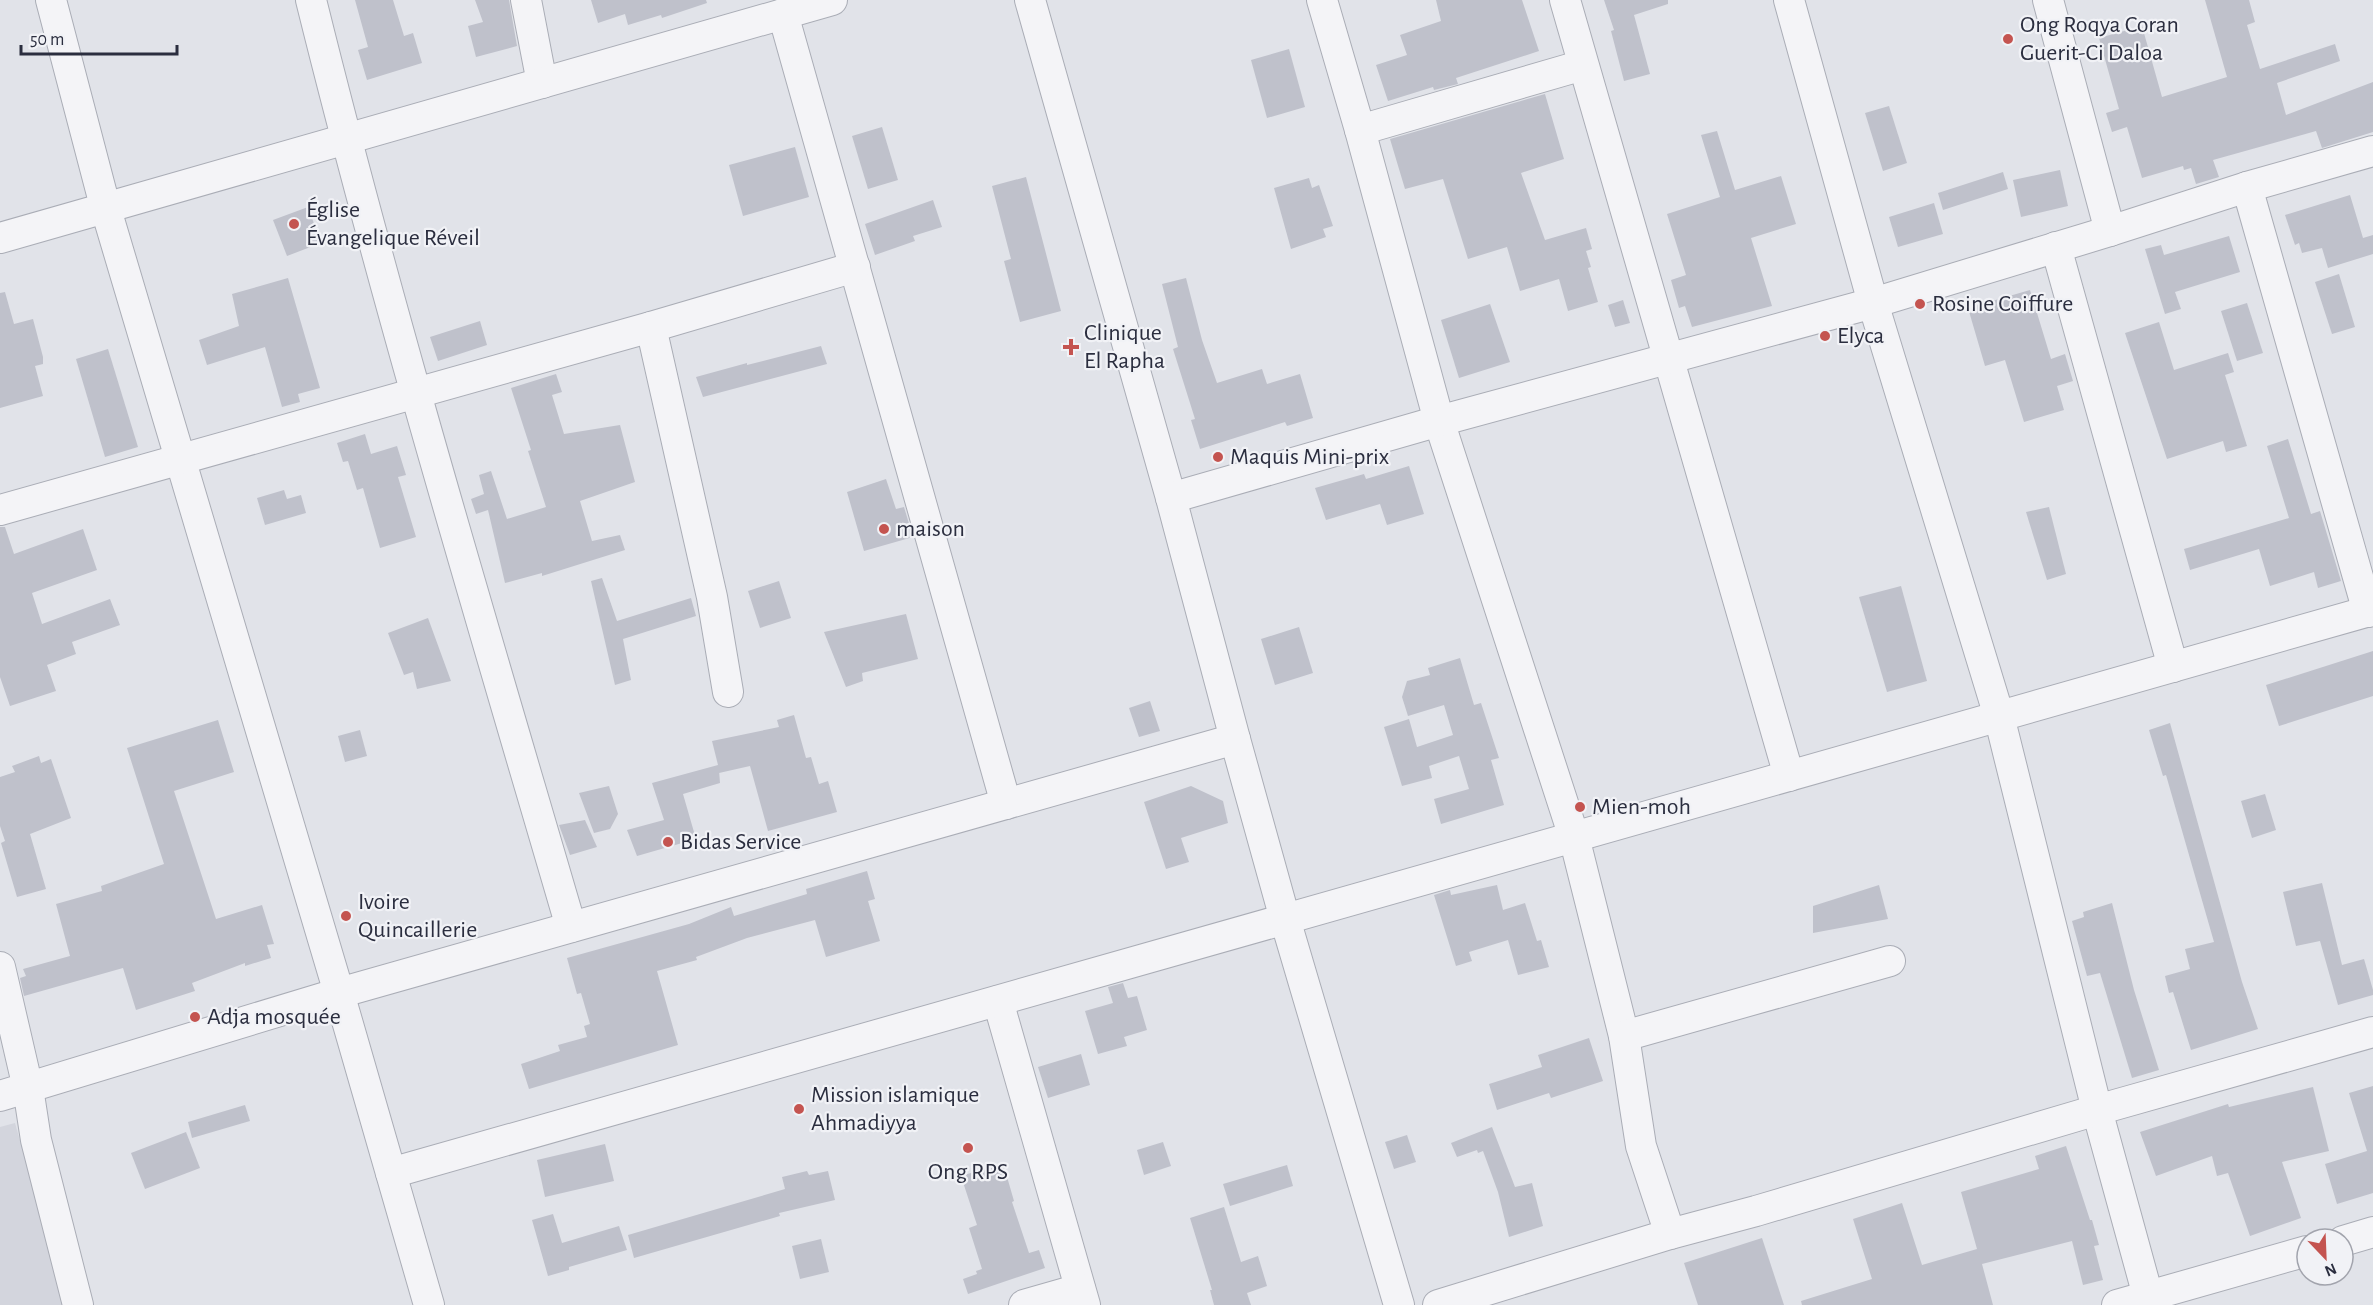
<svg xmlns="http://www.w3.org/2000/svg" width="2373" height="1305" font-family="'Alegreya Sans',sans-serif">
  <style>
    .built { fill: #d3d5dd }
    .building { fill: #bfc1cb }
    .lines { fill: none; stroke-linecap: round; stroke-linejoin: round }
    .minor-casing { stroke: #aaadb6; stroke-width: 32 }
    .minor { stroke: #f4f4f7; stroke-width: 30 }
    .poi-dot { fill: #c45450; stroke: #f1f2f6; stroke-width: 2 }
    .labels { text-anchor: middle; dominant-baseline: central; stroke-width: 4.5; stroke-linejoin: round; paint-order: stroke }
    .poi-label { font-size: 24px; fill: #2b2e3f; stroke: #f1f2f6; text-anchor: start }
  </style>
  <rect width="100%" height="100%" fill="#e1e3e9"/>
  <!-- built -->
  <path class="built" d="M15 1123 67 1305H0V1127Z"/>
  <!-- building -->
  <g class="building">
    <path d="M355 0H393L404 36 413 33 422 63 367 80 358 50 368 47Z"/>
    <path d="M475 0H509L517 46 476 57 468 26 483 22Z"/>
    <path d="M591 0H706L707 3 662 18 661 15 628 25 625 14 598 23Z"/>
    <path d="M1436 0H1522L1539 51 1456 78 1458 84 1434 90 1433 87 1388 101 1376 65 1407 55 1400 35 1441 21Z"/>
    <path d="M1604 0H1668V4L1634 15 1650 74 1624 81 1611 31 1614 30Z"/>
    <path d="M2205 0H2249L2255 22 2247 25 2260 69 2335 44 2340 61 2277 83 2286 115 2373 82V132L2322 148 2316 131 2213 160 2219 177 2196 184 2191 168 2184 170 2183 166 2142 178 2127 127 2112 132 2106 113 2119 109 2099 38 2142 26 2162 97 2227 77Z"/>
    <path d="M1289 49 1305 107 1267 118 1251 60Z"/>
    <path d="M1545 94 1564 159 1521 173 1545 240 1586 228 1592 249 1586 251 1591 267 1588 268 1598 302 1568 311 1559 279 1520 291 1507 247 1468 259 1443 179 1405 189 1390 139Z"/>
    <path d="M1889 106 1907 163 1883 171 1865 113Z"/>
    <path d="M882 127 898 180 868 189 852 136Z"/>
    <path d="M1717 131 1735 190 1781 176 1796 224 1751 238 1772 306 1692 327 1685 306 1679 308 1671 280 1686 275 1667 214 1720 197 1701 135Z"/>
    <path d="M795 147 809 197 743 216 729 165Z"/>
    <path d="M2060 170 2068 206 2021 217 2013 180Z"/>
    <path d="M2003 172 2008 189 1943 210 1938 193Z"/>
    <path d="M1026 177 1061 311 1020 322 1004 261 1011 259 992 186Z"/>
    <path d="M1309 178 1312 188 1319 185 1333 226 1323 229 1326 237 1291 249 1274 188Z"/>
    <path d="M2350 195 2363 238 2373 235V254L2328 268 2322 248 2302 253 2299 243 2295 245 2285 215Z"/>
    <path d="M933 200 942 227 913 236 915 241 875 255 865 224Z"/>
    <path d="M1934 203 1943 234 1898 247 1889 217Z"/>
    <path d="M308 207 321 243 287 256 273 220Z"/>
    <path d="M2229 236 2240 272 2175 292 2181 309 2165 314 2145 249 2161 245 2164 255Z"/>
    <path d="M2339 274 2355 327 2332 334 2315 282Z"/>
    <path d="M288 278 320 388 298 394 300 402 282 407 265 347 207 365 199 340 239 326 232 294Z"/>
    <path d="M1186 278 1202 340 1217 383 1262 369 1267 384 1300 374 1313 418 1287 426 1285 422 1200 449 1191 420 1195 419 1173 349 1178 347 1162 284Z"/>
    <path d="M2030 290 2051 359 2065 354 2073 381 2057 386 2064 410 2024 422 2005 360 1985 366 1968 308Z"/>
    <path d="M5 292 14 324 33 319 43 357V364L35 366 43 396 0 408V293Z"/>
    <path d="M1623 300 1630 323 1615 327 1608 305Z"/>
    <path d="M2247 303 2263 353 2237 361 2221 311Z"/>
    <path d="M1490 304 1510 362 1459 378 1441 320Z"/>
    <path d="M480 321 487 345 438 361 430 337Z"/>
    <path d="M2159 322 2174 370 2228 353 2234 372 2225 375 2247 446 2226 452 2223 441 2167 459 2125 333Z"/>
    <path d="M821 346 827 364 703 397 696 377 747 363V365Z"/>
    <path d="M108 349 138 447 105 457 76 359Z"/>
    <path d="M556 374 562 392 552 395 564 434 620 425 635 482 580 501 592 541 620 535 625 550 542 576V573L505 583 488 510 476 514 471 499 484 494 479 475 491 471 507 519 546 507 528 451 531 450 511 388Z"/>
    <path d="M365 434 371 454 397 446 406 475 398 477 416 537 380 548 363 488 357 490 348 461 343 462 337 443Z"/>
    <path d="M2288 439 2311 514 2320 511 2341 581 2318 588 2314 572 2270 586 2259 549 2190 570 2184 549 2289 518 2267 446Z"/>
    <path d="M1409 466 1424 514 1387 525 1380 504 1326 520 1315 488 1364 474 1366 479Z"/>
    <path d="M886 479 896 509 904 507 913 537 864 551 847 492Z"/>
    <path d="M284 490 287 499 301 495 306 513 265 525 257 498Z"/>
    <path d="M2049 507 2066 574 2047 580 2026 512Z"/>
    <path d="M0 527H5L14 554 83 529 97 570 32 593 42 624 110 599 120 625 72 642 76 654 47 665 56 691 10 706 0 677Z"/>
    <path d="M602 578 617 621 691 598 696 616 623 639 631 680 615 685 591 581Z"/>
    <path d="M779 581 791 618 760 628 748 591Z"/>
    <path d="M1901 586 1927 681 1887 692 1859 597Z"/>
    <path d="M906 614 918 659 862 673 863 681 846 687 824 632Z"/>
    <path d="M428 618 451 681 417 689 413 672 404 675 388 633Z"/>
    <path d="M1299 627 1313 673 1275 685 1261 639Z"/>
    <path d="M2373 651V696L2279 726 2266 685Z"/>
    <path d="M1460 658 1474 705 1481 703 1499 758 1491 760 1504 805 1441 824 1434 799 1469 789 1459 756 1429 766 1432 778 1402 786 1384 727 1409 719 1417 747 1453 735 1444 705 1408 716 1402 697 1407 681 1430 675 1428 668Z"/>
    <path d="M1150 701 1160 731 1139 737 1129 708Z"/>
    <path d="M794 715 806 758 811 757 819 784 828 781 837 812 768 831 750 766 719 773V770L720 783 683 794 696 839 637 856 627 830 664 820 652 783 718 765 712 741 779 727 777 720Z"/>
    <path d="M218 720 234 772 174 791 216 919 262 905 274 944 267 945 271 958 245 966V963L192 983 195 991 136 1010 123 968 24 996 20 978 26 976 23 969 70 956 56 904 102 891 101 886 164 864 127 748Z"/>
    <path d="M2170 723 2242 982 2258 1029 2191 1050 2173 992 2169 993 2165 976 2190 969 2185 949 2214 942 2166 775 2163 776 2149 730Z"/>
    <path d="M360 730 367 756 345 762 338 736Z"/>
    <path d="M39 756 41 763 51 759 71 818 30 834 46 889 17 897 1 843 5 841 0 826V777L15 772 12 766Z"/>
    <path d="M609 786 618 814 610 829 594 833 579 793Z"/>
    <path d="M1191 786 1223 801 1228 823 1181 838 1189 862 1166 869 1144 802Z"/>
    <path d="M2265 794 2276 830 2252 838 2241 801Z"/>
    <path d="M585 820 597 847 570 855 559 825Z"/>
    <path d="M867 871 875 899 868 901 880 941 826 957 815 920 747 938 696 957 697 960 657 971 678 1045 529 1089 521 1064 560 1051 558 1045 587 1037 584 1026 590 1024 581 993 577 994 567 958 689 924 731 907 734 916 807 894 806 889Z"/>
    <path d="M2322 883 2342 965 2364 959 2373 990V995L2338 1005 2320 941 2296 946 2283 892Z"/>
    <path d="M1497 885 1503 910 1525 903 1537 941 1541 940 1549 967 1518 975 1508 940 1469 952 1472 961 1456 966 1434 895 1450 890 1451 895Z"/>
    <path d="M1879 885 1888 919 1813 933V906Z"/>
    <path d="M2112 903 2134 990 2159 1070 2132 1078 2100 973 2087 976 2072 921 2084 917 2083 912Z"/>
    <path d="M1123 983 1128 998 1137 996 1147 1030 1124 1037 1127 1046 1098 1054 1085 1011 1113 1003 1108 987Z"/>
    <path d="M1589 1038 1603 1081 1551 1098 1549 1093 1497 1110 1489 1084 1542 1067 1538 1055Z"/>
    <path d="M1081 1054 1090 1085 1048 1098 1038 1067Z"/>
    <path d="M2373 1086V1193L2337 1204 2325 1164 2367 1151 2349 1093Z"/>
    <path d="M2313 1087 2329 1151 2282 1162 2301 1218 2250 1236 2228 1173 2217 1176 2212 1156 2156 1176 2140 1132 2228 1104 2229 1107Z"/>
    <path d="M245 1105 250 1121 192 1138 188 1122Z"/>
    <path d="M1492 1127 1515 1187 1532 1183 1543 1226 1509 1237 1498 1192 1483 1151 1478 1153 1477 1150 1457 1157 1451 1143Z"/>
    <path d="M186 1132 200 1168 145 1189 131 1153Z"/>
    <path d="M1407 1135 1416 1162 1394 1169 1385 1142Z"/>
    <path d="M1163 1142 1171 1166 1144 1175 1137 1150Z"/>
    <path d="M605 1144 614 1181 545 1197 537 1160Z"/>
    <path d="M2066 1146 2090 1220H2092L2099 1245 2094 1246 2103 1280 2083 1285 2072 1241 1982 1264 1993 1305H1802L1801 1301 1872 1279 1853 1219 1902 1203 1922 1265 1977 1249 1961 1192 2039 1169 2035 1156Z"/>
    <path d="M1003 1163 1014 1201 1012 1202 1029 1253 1039 1250 1045 1268 968 1294 963 1279 977 1274 976 1271 982 1269 969 1228 977 1225 961 1176Z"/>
    <path d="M1287 1165 1293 1186 1230 1206 1223 1184Z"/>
    <path d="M807 1171 809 1175 828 1171 835 1200 779 1213 780 1216 634 1258 628 1235 785 1189 782 1177Z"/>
    <path d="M1224 1207 1241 1262 1258 1256 1267 1286 1247 1293 1251 1305H1214L1210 1290H1212L1190 1218Z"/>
    <path d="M553 1214 562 1243 619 1226 627 1250 569 1267V1270L548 1276 532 1220Z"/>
    <path d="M1762 1238 1784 1305H1698L1684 1263Z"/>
    <path d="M821 1239 829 1272 800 1279 792 1246Z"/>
  </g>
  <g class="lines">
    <!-- minor casing -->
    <g class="minor-casing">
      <g id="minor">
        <path d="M51 0 105 206 339 993 429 1305"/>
        <path d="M311 0C388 311 481 619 571 927"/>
        <path d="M526 0 542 83"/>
        <path d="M1030 0 1171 498 1235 739 1285 919 1399 1305"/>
        <path d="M1322 0 1360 130 1439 421 1574 837 1624 1036 1641 1146 1670 1234"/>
        <path d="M1565 0 1789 776"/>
        <path d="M1789 0 1873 303 1999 716 2097 1110 2148 1296"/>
        <path d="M2048 0 2110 231"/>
        <path d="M783 14 1006 804"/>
        <path d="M1360 130 1583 65"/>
        <path d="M2247 187 2368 612"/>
        <path d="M0 238 832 0"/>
        <path d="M2056 247 2173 667"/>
        <path d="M651 327 712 597 728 692"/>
        <path d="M1171 498 1439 421 1873 303 2110 231 2247 187 2373 151"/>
        <path d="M0 510 651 327 855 267"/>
        <path d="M0 967 28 1088 36 1140 78 1305"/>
        <path d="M998 1001 1085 1305"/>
        <path d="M1624 1036 1890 961"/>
        <path d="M0 1096 339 993 1235 739"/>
        <path d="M391 1173 2373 610"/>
        <path d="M2343 1241 2373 1232"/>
        <path d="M1024 1305 1080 1289"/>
        <path d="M1438 1305 1670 1234 1756 1211 2097 1110 2373 1032"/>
        <path d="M2117 1305 2307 1251"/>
      </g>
    </g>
    <!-- minor -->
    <use href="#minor" class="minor"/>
  </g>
  <!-- markers -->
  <g class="poi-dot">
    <circle cx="2008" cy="39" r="6"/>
    <circle cx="294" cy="224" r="6"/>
    <circle cx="1920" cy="304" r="6"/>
    <circle cx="1825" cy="336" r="6"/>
    <path d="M1068 338h6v6h6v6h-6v6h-6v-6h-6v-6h6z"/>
    <circle cx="1218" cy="457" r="6"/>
    <circle cx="884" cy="529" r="6"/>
    <circle cx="1580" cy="807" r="6"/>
    <circle cx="668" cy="842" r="6"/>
    <circle cx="346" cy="916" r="6"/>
    <circle cx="195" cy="1017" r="6"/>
    <circle cx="799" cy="1109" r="6"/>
    <circle cx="968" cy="1148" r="6"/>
  </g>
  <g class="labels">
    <!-- poi labels -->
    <g class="poi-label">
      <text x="2020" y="25">Ong Roqya Coran<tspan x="2020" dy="28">Guerit-Ci Daloa</tspan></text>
      <text x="306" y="210">Église<tspan x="306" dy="28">Évangelique Réveil</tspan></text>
      <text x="1932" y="304">Rosine Coiffure</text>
      <text x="1084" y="333">Clinique<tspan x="1084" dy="28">El Rapha</tspan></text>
      <text x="1837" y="336">Elyca</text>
      <text x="1230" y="457">Maquis Mini-prix</text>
      <text x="896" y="529">maison</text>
      <text x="1592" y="807">Mien-moh</text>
      <text x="680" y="842">Bidas Service</text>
      <text x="358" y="902">Ivoire<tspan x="358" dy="28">Quincaillerie</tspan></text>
      <text x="207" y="1017">Adja mosquée</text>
      <text x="811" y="1095">Mission islamique<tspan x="811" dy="28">Ahmadiyya</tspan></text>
      <text x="968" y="1172" text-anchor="middle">Ong RPS</text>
    </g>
  </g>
  <!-- north arrow -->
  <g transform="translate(2325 1257) rotate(157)"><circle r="28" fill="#f1f2f6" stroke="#a2a4ad" stroke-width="1.5"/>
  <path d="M0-4.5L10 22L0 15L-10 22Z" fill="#c45450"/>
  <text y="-9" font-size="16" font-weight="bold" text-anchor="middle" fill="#2b2e3f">N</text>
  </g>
  <!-- scale -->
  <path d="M21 45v9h156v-9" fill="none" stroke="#2b2e3f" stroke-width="3"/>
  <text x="30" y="45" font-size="18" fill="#2b2e3f" stroke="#f1f2f6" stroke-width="4.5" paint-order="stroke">50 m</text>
</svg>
